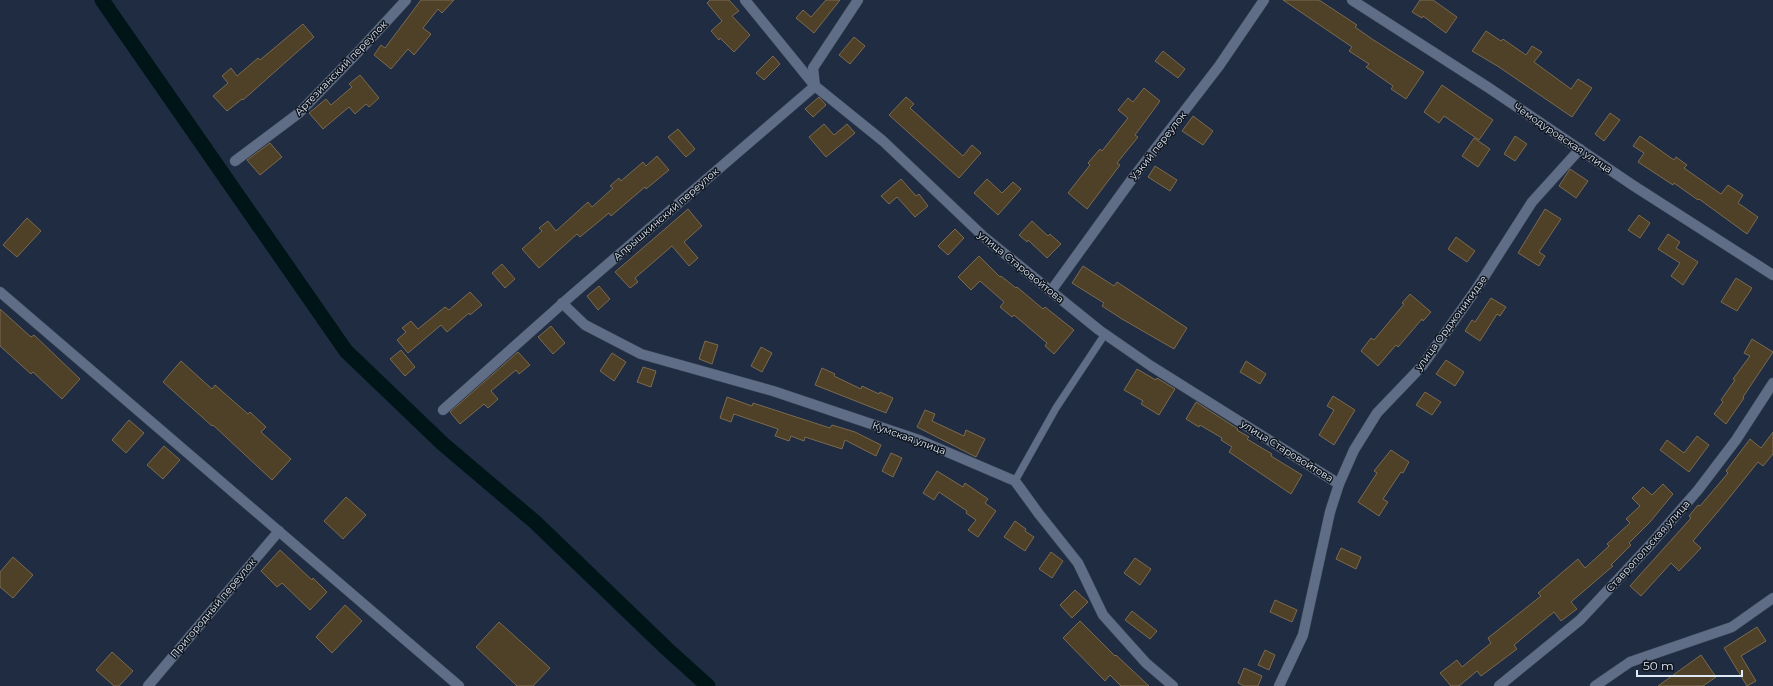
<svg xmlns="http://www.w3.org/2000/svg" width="1773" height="686" font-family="Montserrat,sans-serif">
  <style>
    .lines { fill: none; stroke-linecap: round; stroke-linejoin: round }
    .canal { stroke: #001517; stroke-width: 15 }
    .building { fill: #4f4028; stroke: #7a6a50 }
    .lane-casing { stroke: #3d4759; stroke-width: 8 }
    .street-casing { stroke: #3d4759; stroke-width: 11 }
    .lane { stroke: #5f6e86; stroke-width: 7 }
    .street { stroke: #5f6e86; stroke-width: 10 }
    .labels { text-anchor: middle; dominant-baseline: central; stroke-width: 3; stroke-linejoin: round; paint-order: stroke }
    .street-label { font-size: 10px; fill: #e0e9f7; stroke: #0f151e }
  </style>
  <rect width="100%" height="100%" fill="#1f2c41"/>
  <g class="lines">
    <!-- canal -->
    <path class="canal" d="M102 0 346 351 443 444 535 522 666 648 708 686"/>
  </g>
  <!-- building -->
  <g class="building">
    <path d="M421 0H454L442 13 438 9 423 28 431 34 414 55 408 49 391 69 374 55 381 45 385 48Z"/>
    <path d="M710 0H729L739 11 732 16 750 35 734 52 720 38 719 40 711 31 722 21 707 3Z"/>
    <path d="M826 0H840L814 33 796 18 803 10 811 17Z"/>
    <path d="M1283 0H1319L1357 25 1355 27 1372 39 1424 72 1406 99 1391 89 1393 86 1366 67 1369 64 1349 51 1352 47Z"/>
    <path d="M1420 0H1433L1457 17 1446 33 1423 16 1422 18 1412 12Z"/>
    <path d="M303 24 314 37 243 100 242 99 227 111 213 96 228 83 222 76 231 68 237 76 258 58 260 60Z"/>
    <path d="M1486 31 1501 41 1503 39 1526 55 1532 46 1542 52 1534 62 1571 89 1578 79 1592 88 1572 117 1499 67 1472 51Z"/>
    <path d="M854 37 865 46 850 64 839 55Z"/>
    <path d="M1163 51 1185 69 1178 78 1155 61Z"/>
    <path d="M773 56 780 64 764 80 756 73Z"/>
    <path d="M360 75 379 98 369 107 366 104 355 114 349 107 323 129 309 113 326 99 331 105 352 87 349 84Z"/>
    <path d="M1442 85 1493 120 1479 140 1444 116 1439 123 1424 112Z"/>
    <path d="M1144 88 1160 101 1135 135 1138 137 1117 163 1120 165 1087 209 1068 193 1090 165 1088 163 1100 149 1102 151 1128 118 1118 110 1128 98 1133 102Z"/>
    <path d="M819 97 826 105 813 117 805 109Z"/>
    <path d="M906 97 914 104 910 108 963 156 972 145 981 153 959 178 889 115Z"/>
    <path d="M1610 113 1620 120 1604 141 1595 134Z"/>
    <path d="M1193 116 1213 131 1203 145 1182 131Z"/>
    <path d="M824 124 834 135 847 124 855 133 826 157 809 137Z"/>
    <path d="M678 129 695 149 686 157 668 137Z"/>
    <path d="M1515 136 1527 144 1515 161 1504 154Z"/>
    <path d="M1640 136 1674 160 1676 157 1687 165 1684 168 1721 194 1728 185 1743 195 1738 203 1758 217 1747 234 1699 199 1698 200 1674 183 1673 185 1638 162 1644 153 1633 146Z"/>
    <path d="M1474 138 1490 149 1478 167 1462 156Z"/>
    <path d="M270 143 282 157 260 175 247 160Z"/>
    <path d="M657 156 669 170 646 189 645 187 611 216 609 213 580 237 577 234 539 268 522 249 542 231 539 228 548 221 556 231 588 202 592 207 613 188 610 186 619 178 621 181 643 162 646 166Z"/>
    <path d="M1155 166 1177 180 1170 191 1148 177Z"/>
    <path d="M1570 169 1588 181 1576 198 1559 186Z"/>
    <path d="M901 179 916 196 919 194 928 206 915 217 897 197 889 204 881 196Z"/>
    <path d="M987 179 1002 193 1013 182 1021 189 998 215 974 193Z"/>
    <path d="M688 209 702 226 684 242 698 258 689 266 672 246 635 278 638 282 630 288 615 272Z"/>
    <path d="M1545 209 1561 219 1539 252 1545 256 1539 266 1518 253Z"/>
    <path d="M1639 215 1650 223 1640 238 1628 230Z"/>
    <path d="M27 218 41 231 17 257 3 245Z"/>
    <path d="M1032 221 1048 236 1050 234 1061 244 1047 258 1028 240 1027 242 1019 235Z"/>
    <path d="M955 229 964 238 948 255 938 246Z"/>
    <path d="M1668 234 1680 242 1676 248 1698 262 1683 285 1671 276 1680 263 1658 249Z"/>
    <path d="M1456 237 1475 251 1467 262 1448 249Z"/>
    <path d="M979 256 1000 277 1001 276 1016 288 1017 287 1043 309 1045 307 1074 330 1054 354 1045 346 1047 343 1014 315 1012 317 1000 307 1004 302 980 281 971 290 958 277Z"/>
    <path d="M502 264 515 279 505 288 492 273Z"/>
    <path d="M1083 266 1114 286 1117 282 1187 328 1174 349 1122 319 1102 306 1104 303 1072 283Z"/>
    <path d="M1736 278 1752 288 1737 311 1721 302Z"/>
    <path d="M599 286 610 299 598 310 587 296Z"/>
    <path d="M470 292 482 305 470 315 469 313 447 332 441 325 408 353 397 340 406 332 402 328 411 321 418 329 445 307 449 310Z"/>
    <path d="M1410 294 1431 312 1423 321 1422 319 1398 347 1396 345 1378 366 1361 351 1371 338 1374 340 1404 304 1402 303Z"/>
    <path d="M1491 298 1506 307 1500 316 1497 314 1480 341 1465 331 1472 320 1475 322Z"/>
    <path d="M0 309 31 337 34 335 80 379 62 399 33 372 31 374 0 346Z"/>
    <path d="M551 326 565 343 553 354 538 337Z"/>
    <path d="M1752 339 1773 352 1743 397 1744 398 1726 424 1714 414 1723 402 1721 400 1735 380 1733 379 1750 356 1744 353Z"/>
    <path d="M705 341 718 345 712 364 699 359Z"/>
    <path d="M761 347 772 353 762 372 751 366Z"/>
    <path d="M401 350 415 367 405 376 390 359Z"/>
    <path d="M518 352 530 365 519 374 516 370 491 391 498 399 488 408 484 404 460 424 450 412Z"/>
    <path d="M612 353 626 362 614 381 600 371Z"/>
    <path d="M1446 360 1464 372 1455 386 1436 374Z"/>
    <path d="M181 361 212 389 215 385 248 414 250 412 266 427 261 432 291 459 272 480 213 425 212 426 163 382Z"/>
    <path d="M1246 361 1266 374 1260 384 1240 372Z"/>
    <path d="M643 367 656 371 651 387 637 382Z"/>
    <path d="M822 368 835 374 834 376 861 389 862 386 879 394 880 392 893 398 886 413 815 385Z"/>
    <path d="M1137 369 1156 380 1157 378 1175 389 1159 415 1141 404 1143 401 1124 390Z"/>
    <path d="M1425 392 1441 402 1432 415 1416 405Z"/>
    <path d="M1333 396 1355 410 1334 445 1319 435 1334 410 1327 406Z"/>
    <path d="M727 397 752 406 753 403 830 428 832 425 855 432 881 445 876 456 845 440 842 449 805 437 804 441 791 436 789 441 775 436 778 429 734 414 731 422 720 418Z"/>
    <path d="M1196 402 1238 429 1237 430 1249 437 1247 439 1272 454 1271 456 1302 475 1291 494 1229 452 1232 447 1221 440 1222 438 1200 425 1199 427 1186 419Z"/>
    <path d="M925 410 935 414 932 421 964 436 966 430 985 439 976 457 917 427Z"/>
    <path d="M129 420 144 433 126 453 112 440Z"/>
    <path d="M1773 432V454L1763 466 1758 462 1721 508 1693 541 1701 548 1679 571 1671 563 1641 596 1630 586 1691 518 1689 516 1698 505 1700 506 1728 473 1726 471 1750 439 1761 448Z"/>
    <path d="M1697 436 1709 445 1689 472 1660 450 1667 440 1684 453Z"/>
    <path d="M164 446 180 460 163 479 147 465Z"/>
    <path d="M1391 450 1409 462 1403 473 1401 472 1383 499 1388 502 1379 516 1358 502 1377 473 1374 471Z"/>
    <path d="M891 453 902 458 893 477 882 471Z"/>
    <path d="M937 471 963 487 965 483 988 499 985 503 996 511 978 537 968 530 976 520 966 513 967 511 939 492 934 500 923 493Z"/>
    <path d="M1663 484 1673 494 1650 522 1629 543 1631 545 1611 565 1613 566 1571 602 1577 609 1561 621 1554 612 1514 645 1517 649 1481 676 1477 671 1459 686H1451L1440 673 1457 660 1462 667 1491 643 1488 638 1541 596 1538 593 1578 559 1585 568 1609 546 1607 544 1630 523 1626 519 1640 506 1632 498 1643 487 1652 495Z"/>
    <path d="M346 497 366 515 343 539 324 521Z"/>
    <path d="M1015 521 1026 529 1025 531 1034 537 1025 551 1004 537Z"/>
    <path d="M1341 548 1361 557 1356 569 1336 559Z"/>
    <path d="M280 550 312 580 313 578 327 592 310 610 282 583 277 587 261 571Z"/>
    <path d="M1051 552 1063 561 1052 578 1039 569Z"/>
    <path d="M13 557 33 575 13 598 0 587V572Z"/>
    <path d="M1135 558 1151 569 1140 585 1124 573Z"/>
    <path d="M1075 590 1088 602 1072 618 1060 605Z"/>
    <path d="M1275 600 1297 610 1292 622 1270 612Z"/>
    <path d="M345 605 362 621 332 653 316 637Z"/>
    <path d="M1132 611 1157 631 1150 639 1125 620Z"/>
    <path d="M1080 621 1115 656 1116 655 1149 686H1121L1110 675 1105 681 1063 638Z"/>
    <path d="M499 622 550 668 533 686H517L476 647Z"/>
    <path d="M1757 627 1766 641 1741 656 1756 681 1747 686 1724 648Z"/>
    <path d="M1265 650 1275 655 1269 670 1258 665Z"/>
    <path d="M112 652 133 671 119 686H114L96 670Z"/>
    <path d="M1701 655 1716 677 1703 686H1658Z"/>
    <path d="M1244 668 1262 676 1258 686H1244L1238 683Z"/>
  </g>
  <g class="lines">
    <!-- lane casing -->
    <g class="lane-casing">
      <path id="lane" d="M1015 481 1056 408 1105 334"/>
    </g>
    <!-- street casing -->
    <g class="street-casing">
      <g id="street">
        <path d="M745 0 815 86 883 141 984 237 1099 330 1151 366 1339 484"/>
        <path d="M1352 0 1489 88 1634 186 1773 275"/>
        <path d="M235 161 299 113 361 49 406 0"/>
        <path d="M1051 291 1132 179 1219 66 1264 0"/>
        <path d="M0 292 459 686"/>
        <path d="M562 303 585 325 641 354 773 391 919 440 1015 481 1039 514 1078 563 1103 615 1146 663 1173 686"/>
        <path d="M443 410 572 295 815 86 813 68 858 0"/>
        <path d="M148 686 279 531"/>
        <path d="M1279 686 1303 635 1330 512 1339 484 1354 450 1377 413 1422 366 1477 288 1532 202 1580 149"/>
        <path d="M1499 686 1580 620 1650 545 1698 490 1736 440 1773 383"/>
        <path d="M1595 686 1630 662 1732 627 1773 598"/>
      </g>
    </g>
    <!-- lane -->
    <use href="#lane" class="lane"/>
    <!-- street -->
    <use href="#street" class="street"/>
  </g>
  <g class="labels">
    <!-- street labels -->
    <g class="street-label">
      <text transform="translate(341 68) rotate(-46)">Артезианский переулок</text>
      <text transform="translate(1563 138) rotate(34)">Чемодуровская улица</text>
      <text transform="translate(1158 146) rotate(-52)">Узкий переулок</text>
      <text transform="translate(666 214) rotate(-41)">Апрышкинский переулок</text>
      <text transform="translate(1021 267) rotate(39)">улица Старовойтова</text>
      <text transform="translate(1451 323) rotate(-54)">улица Орджоникидзе</text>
      <text transform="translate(909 438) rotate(20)">Кумская улица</text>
      <text transform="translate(1287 451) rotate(32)">улица Старовойтова</text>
      <text transform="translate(1648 546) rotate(-48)">Ставропольская улица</text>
      <text transform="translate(213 608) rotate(-50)">Пригородный переулок</text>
    </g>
  </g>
  <!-- scale -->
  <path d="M1637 670v6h105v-6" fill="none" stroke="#e0e9f7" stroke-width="2"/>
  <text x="1643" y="670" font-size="12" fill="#e0e9f7" stroke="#0f151e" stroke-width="3" paint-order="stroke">50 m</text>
</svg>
